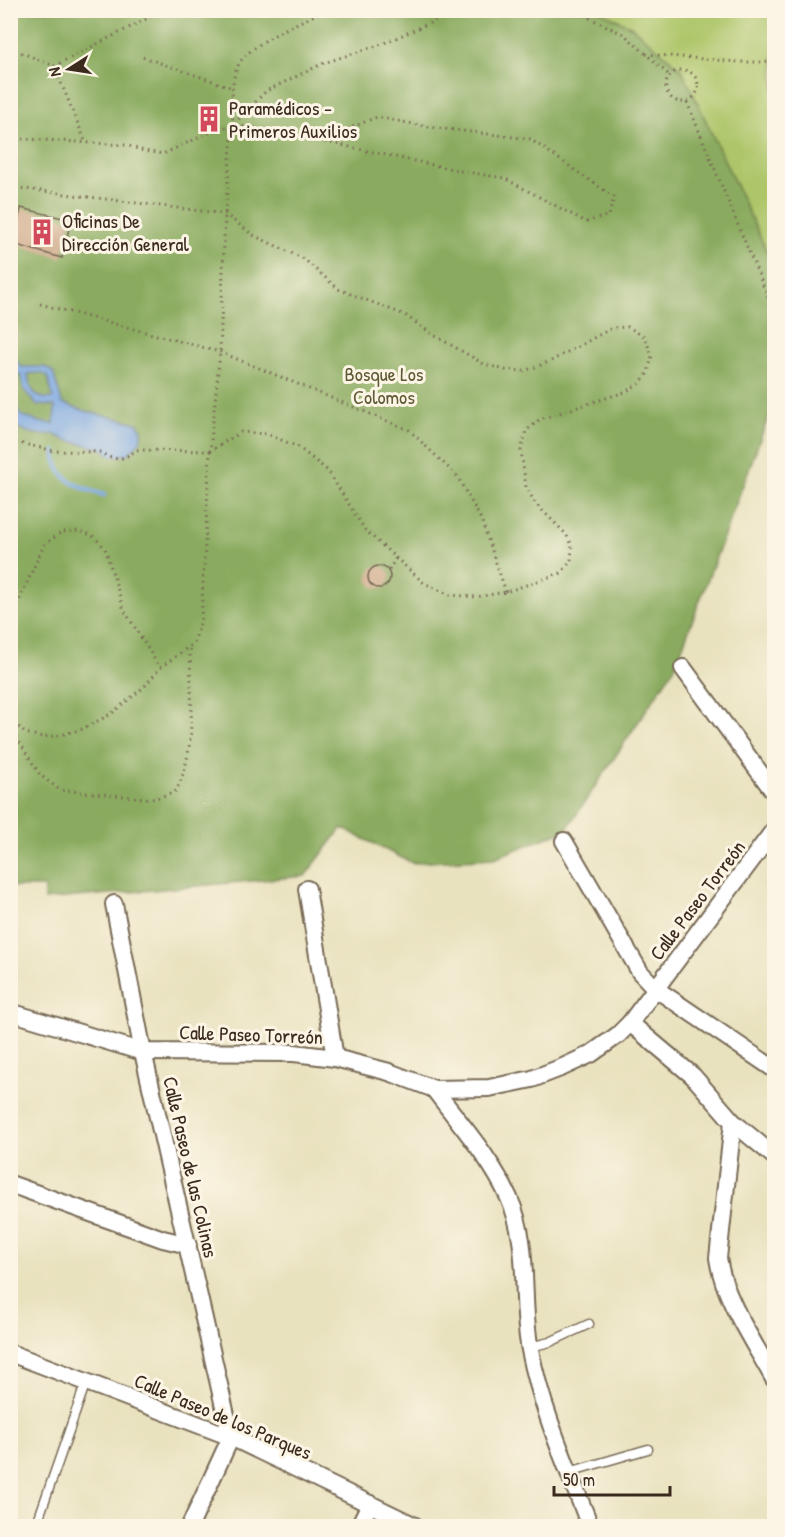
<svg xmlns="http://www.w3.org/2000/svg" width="785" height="1537" font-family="'Patrick Hand',sans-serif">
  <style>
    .green { fill: #aec66b; stroke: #747844; stroke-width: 1.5 }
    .forest { fill: #8aab5f; stroke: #626a3e; stroke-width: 1.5 }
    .water { fill: #78a6e1; stroke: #5a6880; stroke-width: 1.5; fill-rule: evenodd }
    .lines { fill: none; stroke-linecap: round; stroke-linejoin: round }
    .stream { stroke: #78a6e1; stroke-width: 4.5 }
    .building { fill: #cca585 }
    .service-casing { stroke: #786a56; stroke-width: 11 }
    .minor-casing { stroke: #786a56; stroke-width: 20 }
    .path { stroke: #786a56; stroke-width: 3; stroke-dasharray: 1.5 4.5; stroke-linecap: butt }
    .service { stroke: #fff; stroke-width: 8 }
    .minor { stroke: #fff; stroke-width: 16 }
    .labels { text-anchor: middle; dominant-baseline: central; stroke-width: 6; stroke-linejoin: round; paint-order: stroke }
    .poi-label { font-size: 20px; fill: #3b2a1e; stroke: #fcf5e5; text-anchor: start }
    .park-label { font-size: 20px; fill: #5e5935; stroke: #fcf5e5 }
    .street-label { font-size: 20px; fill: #3b2a1e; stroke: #fcf5e5 }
  </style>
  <rect width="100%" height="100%" fill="#fcf5e5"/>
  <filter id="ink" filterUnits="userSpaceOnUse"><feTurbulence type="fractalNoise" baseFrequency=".0167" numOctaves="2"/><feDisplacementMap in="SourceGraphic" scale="12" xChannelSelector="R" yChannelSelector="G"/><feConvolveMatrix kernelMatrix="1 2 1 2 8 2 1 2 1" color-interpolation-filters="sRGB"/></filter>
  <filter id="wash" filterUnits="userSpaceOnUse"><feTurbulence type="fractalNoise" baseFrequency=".008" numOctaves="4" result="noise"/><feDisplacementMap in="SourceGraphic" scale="24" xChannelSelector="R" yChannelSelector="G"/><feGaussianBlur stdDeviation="1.35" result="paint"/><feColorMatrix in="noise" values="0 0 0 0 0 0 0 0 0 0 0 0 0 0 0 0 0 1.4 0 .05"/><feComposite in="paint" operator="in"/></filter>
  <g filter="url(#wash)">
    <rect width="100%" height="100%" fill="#e9e2bf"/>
    <!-- green -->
    <path class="green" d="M598 11H774V267L682 70 632 27Z"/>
    <!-- forest -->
    <path class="forest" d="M598 10 632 27 682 70 774 267V402L675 667 566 830 494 858 412 863 342 828 305 876 44 900V887H11V11Z"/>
    <!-- water -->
    <path class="water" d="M11 351 21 367H45L53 372 62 403 85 411 137 423 142 430 140 442 128 454 119 456H111L103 449 66 440 53 434 42 435 28 432 14 426 11 421ZM35 373H42L48 377 53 398C37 401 29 390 28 374ZM11 374 21 375 24 390 37 405 55 406 54 424 39 422 20 415 16 405Z"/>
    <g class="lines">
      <!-- stream -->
      <path class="stream" d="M55 451C55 481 81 488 104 495"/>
    </g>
    <g id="blocks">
      <!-- building -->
      <g class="building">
        <path d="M21 208 71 220 62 258 13 244Z"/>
        <circle cx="379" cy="577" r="11"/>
      </g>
    </g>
  </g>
  <g filter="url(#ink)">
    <use href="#blocks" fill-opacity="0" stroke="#786a56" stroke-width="1.5"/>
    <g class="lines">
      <!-- service casing -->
      <g class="service-casing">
        <g id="service">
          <path d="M530 1347 550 1342 589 1324"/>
          <path d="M569 1472 648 1449"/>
          <path d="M36 1526 86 1382"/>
        </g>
      </g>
      <!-- minor casing -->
      <g class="minor-casing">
        <g id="minor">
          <path d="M683 668 774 792"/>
          <path d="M564 841 640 972 656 989 774 1069"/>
          <path d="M307 889 335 1058"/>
          <path d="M114 904 143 1052 231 1437 190 1526"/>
          <path d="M10 1012 143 1052 294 1053 335 1058 389 1072 434 1089 489 1088 532 1079 563 1067 591 1054 618 1035 630 1023 774 830"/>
          <path d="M630 1023 693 1076 733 1122 774 1156"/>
          <path d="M434 1089C460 1124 491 1158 509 1198 531 1246 520 1300 530 1350 542 1411 568 1469 590 1526"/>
          <path d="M733 1122 718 1258C724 1300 754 1342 774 1379"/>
          <path d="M10 1184 163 1239 188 1245"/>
          <path d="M10 1353 231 1437 415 1526"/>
          <path d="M359 1526 370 1504"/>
        </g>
      </g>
      <!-- path -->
      <g class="path">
        <path d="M573 10 625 35 669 75"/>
        <path d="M10 48 54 66 86 143"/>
        <path d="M646 54 738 62H765L774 57"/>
        <path d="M143 57 233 88"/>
        <path d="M54 66 164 10"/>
        <circle cx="682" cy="86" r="16"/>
        <path d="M687 102 774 312"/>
        <path d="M233 125C233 105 229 82 239 64 250 43 304 20 326 10"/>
        <path d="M10 138 126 145 144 151 163 154 211 132 233 125 275 131 461 171 504 178 586 222 609 215 614 197 530 139 429 127 377 117 321 140"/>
        <path d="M10 187 225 214 253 235 304 259 338 289 405 315 432 334 484 364 505 370 524 371 549 362 612 328 628 327 644 336 652 355 648 373 640 383 625 392 540 419 526 431 521 451 526 487 535 503 566 534 572 545 571 561 561 573 506 592 477 597 450 595 424 583 365 530 328 471 298 447 267 434 241 432 210 451 201 621 194 642 190 646 160 668 144 687 111 714 82 729 61 735 43 737 25 733 10 719"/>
        <path d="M40 304 220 352 409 430 457 476 481 519 506 592"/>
        <path d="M10 441 55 451 101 452C113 462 124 460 136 450L210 451 220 352 225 214 233 125 266 91 324 63 382 44 432 22 450 10"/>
        <path d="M389 570 396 558"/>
        <path d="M10 646 13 643 20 598 44 545 62 532 78 531 92 535 105 548 124 610 160 668"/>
        <path d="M10 727 40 775 60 790 155 799 176 791C198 748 190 693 190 646"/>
      </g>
      <!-- service -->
      <use href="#service" class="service"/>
      <!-- minor -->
      <use href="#minor" class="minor"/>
    </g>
  </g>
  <!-- icons -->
  <defs>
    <g id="building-bare" transform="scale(2.07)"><path d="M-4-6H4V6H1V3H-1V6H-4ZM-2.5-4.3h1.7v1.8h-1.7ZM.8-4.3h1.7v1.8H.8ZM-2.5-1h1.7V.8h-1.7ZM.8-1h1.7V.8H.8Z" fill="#d1495b" stroke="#fcf5e5" stroke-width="2.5" paint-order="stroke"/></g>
  </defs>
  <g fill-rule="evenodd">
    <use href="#building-bare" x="209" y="119"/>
    <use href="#building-bare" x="42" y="232"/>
  </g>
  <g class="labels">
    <!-- poi labels -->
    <g class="poi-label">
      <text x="229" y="107">Paramédicos -<tspan x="229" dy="23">Primeros Auxilios</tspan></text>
      <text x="62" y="220">Oficinas De<tspan x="62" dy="23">Dirección General</tspan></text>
    </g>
    <!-- park labels -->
    <g class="park-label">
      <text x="384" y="373">Bosque Los<tspan x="384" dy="23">Colomos</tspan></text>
    </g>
    <!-- street labels -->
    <g class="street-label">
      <text transform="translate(697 900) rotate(-53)">Calle Paseo Torreón</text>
      <text transform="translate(251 1034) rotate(2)">Calle Paseo Torreón</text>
      <text transform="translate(191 1167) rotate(77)">Calle Paseo de las Colinas</text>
      <text transform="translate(223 1416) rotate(23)">Calle Paseo de los Parques</text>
    </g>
  </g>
  <!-- margin -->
  <rect width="785" height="1537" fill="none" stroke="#fcf5e5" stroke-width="36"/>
  <!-- north arrow -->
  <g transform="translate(69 69) rotate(258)" stroke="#fcf5e5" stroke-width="4.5" paint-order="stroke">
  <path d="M0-4.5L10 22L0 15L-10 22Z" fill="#3b2a1e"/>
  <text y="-9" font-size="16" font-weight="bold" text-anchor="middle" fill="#3b2a1e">N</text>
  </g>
  <!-- scale -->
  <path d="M554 1486v9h116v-9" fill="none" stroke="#3b2a1e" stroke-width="3"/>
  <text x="563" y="1486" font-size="18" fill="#3b2a1e" stroke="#fcf5e5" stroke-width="4.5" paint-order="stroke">50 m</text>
</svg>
